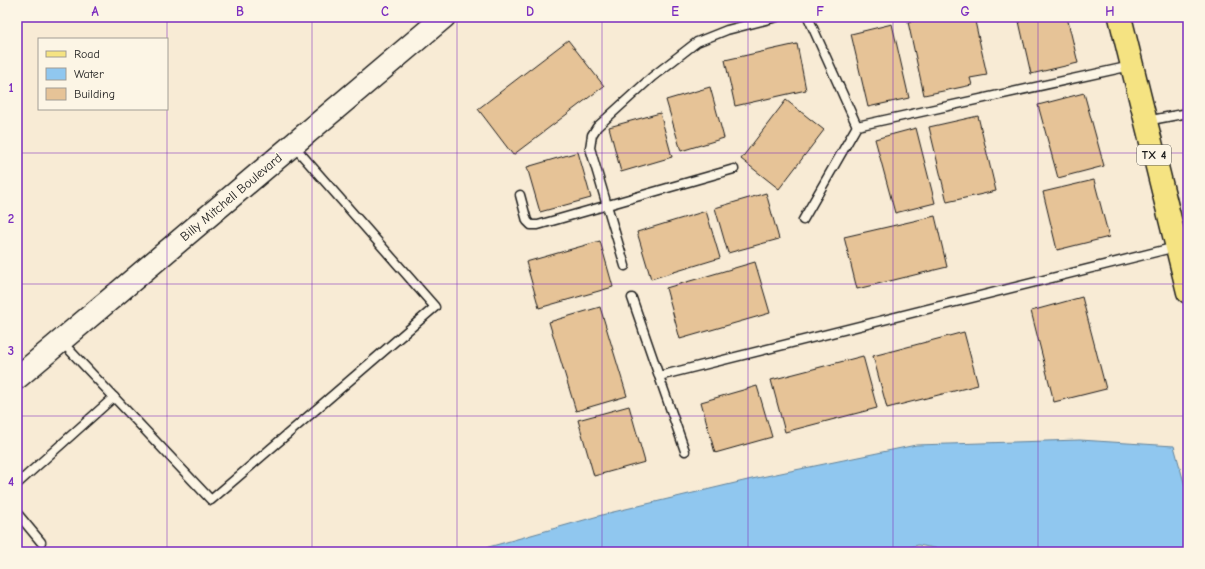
<svg xmlns="http://www.w3.org/2000/svg" width="1205" height="569" font-family="'Comic Neue',sans-serif">
  <style>
    .water { fill: #90c7ef; stroke: #62839b }
    .building { fill: #e6c397; stroke: #1c1c1c }
    .lines { fill: none; stroke-linecap: round; stroke-linejoin: round }
    .lane-casing { stroke: #1c1c1c; stroke-width: 11 }
    .secondary-casing { stroke: #1c1c1c; stroke-width: 25 }
    .primary-casing { stroke: #1c1c1c; stroke-width: 25 }
    .lane { stroke: #fcf5e5; stroke-width: 8 }
    .secondary { stroke: #fcf5e5; stroke-width: 22 }
    .primary { stroke: #f5e382; stroke-width: 22 }
    .grid { fill: none; stroke: #7b2cbf; stroke-width: 1; stroke-opacity: 0.55 }
    .labels { text-anchor: middle; dominant-baseline: central; stroke-width: 3; stroke-linejoin: round; paint-order: stroke }
    .shield { fill: #fcf5e5; stroke: #5f5d58; stroke-width: 1 }
    .shield-label { font-size: 12px; font-weight: bold; fill: #1c1c1c }
    .street-label { font-size: 13px; fill: #1c1c1c; stroke: #fcf5e5 }
    .neatline { fill: none; stroke: #7b2cbf; stroke-width: 1.5 }
    .grid-label { font-size: 13px; text-anchor: middle; font-weight: bold; fill: #7b2cbf }
  </style>
  <rect width="100%" height="100%" fill="#f8ebd5"/>
  <filter id="ink" filterUnits="userSpaceOnUse"><feTurbulence type="fractalNoise" baseFrequency=".025" numOctaves="2"/><feDisplacementMap in="SourceGraphic" scale="8" xChannelSelector="R" yChannelSelector="G"/><feConvolveMatrix kernelMatrix="1 2 1 2 8 2 1 2 1" color-interpolation-filters="sRGB"/></filter>
  <g filter="url(#ink)">
    <!-- water -->
    <path class="water" d="M1080 440 1174 446 1188 497V552H956L918 545 892 552H471L609 513 752 479 916 445Z"/>
    <!-- building -->
    <g class="building">
      <path d="M930 17H953L954 19 965 17H974L987 75 970 78 972 85 924 95 908 22Z"/>
      <path d="M1018 17H1067L1078 63 1031 74Z"/>
      <path d="M892 24 909 98 868 107 851 34Z"/>
      <path d="M568 40 604 86 513 155 478 109Z"/>
      <path d="M797 44 806 90 735 106 725 60Z"/>
      <path d="M710 87 724 138 681 151 666 100Z"/>
      <path d="M1084 93 1104 166 1058 178 1038 105Z"/>
      <path d="M786 100 824 130 779 189 741 159Z"/>
      <path d="M660 113 672 157 621 172 609 127Z"/>
      <path d="M978 116 996 191 947 202 929 127Z"/>
      <path d="M916 128 935 203 895 213 875 139Z"/>
      <path d="M578 152 591 198 540 212 527 167Z"/>
      <path d="M1094 180 1109 237 1057 250 1043 192Z"/>
      <path d="M766 193 779 239 728 253 715 208Z"/>
      <path d="M706 211 720 258 651 279 637 232Z"/>
      <path d="M935 216 947 267 857 289 844 237Z"/>
      <path d="M600 241 613 287 539 308 526 262Z"/>
      <path d="M755 262 770 313 680 339 666 288Z"/>
      <path d="M1082 297 1106 389 1054 402 1031 311Z"/>
      <path d="M600 307 627 396 576 411 549 322Z"/>
      <path d="M964 332 978 385 887 408 873 356Z"/>
      <path d="M863 356 877 408 785 432 771 380Z"/>
      <path d="M757 386 772 437 715 453 701 402Z"/>
      <path d="M629 406 645 462 594 476 578 420Z"/>
    </g>
    <g class="lines">
      <!-- lane casing -->
      <g class="lane-casing">
        <g id="lane">
          <path d="M808 17 857 126"/>
          <path d="M1146 121 1188 113"/>
          <path d="M520 195 527 221 531 225H538L734 169"/>
          <path d="M803 220 857 126 1131 66"/>
          <path d="M625 266 590 148 592 135 597 127 652 77 697 42 727 30 777 17"/>
          <path d="M632 298 659 376 1176 247"/>
          <path d="M61 341 211 500 435 307 293 145"/>
          <path d="M659 376 685 451"/>
          <path d="M17 484 114 397"/>
          <path d="M17 513 41 542"/>
        </g>
      </g>
      <!-- secondary casing -->
      <g class="secondary-casing">
        <path id="secondary" d="M17 378 444 17"/>
      </g>
      <!-- primary casing -->
      <g class="primary-casing">
        <path id="primary" d="M1120 17 1188 292"/>
      </g>
      <!-- lane -->
      <use href="#lane" class="lane"/>
      <!-- secondary -->
      <use href="#secondary" class="secondary"/>
      <!-- primary -->
      <use href="#primary" class="primary"/>
    </g>
  </g>
  <!-- grid -->
  <path class="grid" d="M167 17V552M312 17V552M457 17V552M602 17V552M748 17V552M893 17V552M1038 17V552M17 153H1188M17 284H1188M17 416H1188"/>
  <g class="labels">
    <!-- shield labels -->
    <rect class="shield" x="1137" y="145" width="34" height="20" rx="3"/>
    <g class="shield-label">
      <text x="1154" y="155">TX 4</text>
    </g>
    <!-- street labels -->
    <g class="street-label">
      <text transform="translate(231 197) rotate(-40)">Billy Mitchell Boulevard</text>
    </g>
  </g>
  <!-- margin -->
  <rect width="1205" height="569" fill="none" stroke="#fcf5e5" stroke-width="44"/>
  <!-- legend -->
  <rect x="38" y="38" width="130" height="72" fill="#fcf5e5" stroke="#a29e95"/>
  <rect x="46" y="51" width="20" height="6" fill="#f5e382" stroke="#a29e95"/>
  <text x="74" y="58" font-size="12" fill="#1c1c1c">Road</text>
  <rect x="46" y="68" width="20" height="12" fill="#90c7ef" stroke="#a29e95"/>
  <text x="74" y="78" font-size="12" fill="#1c1c1c">Water</text>
  <rect x="46" y="88" width="20" height="12" fill="#e6c397" stroke="#a29e95"/>
  <text x="74" y="98" font-size="12" fill="#1c1c1c">Building</text>
  <rect x="22" y="22" width="1161" height="525" class="neatline"/>
  <g class="grid-label">
    <text x="95" y="16">A</text>
    <text x="240" y="16">B</text>
    <text x="385" y="16">C</text>
    <text x="530" y="16">D</text>
    <text x="675" y="16">E</text>
    <text x="820" y="16">F</text>
    <text x="965" y="16">G</text>
    <text x="1110" y="16">H</text>
    <text x="11" y="92">1</text>
    <text x="11" y="223">2</text>
    <text x="11" y="355">3</text>
    <text x="11" y="486">4</text>
  </g>
</svg>
